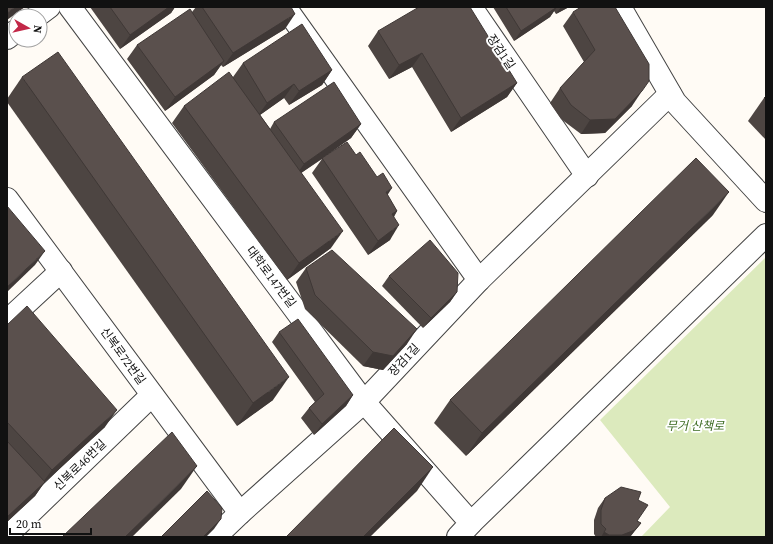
<svg xmlns="http://www.w3.org/2000/svg" width="773" height="544" font-family="'Source Serif 4','Noto Sans KR',serif">
  <style>
    .green { fill: #dceabd }
    .lines { fill: none; stroke-linecap: round; stroke-linejoin: round }
    .minor-casing { stroke: #444; stroke-width: 24 }
    .minor { stroke: #fff; stroke-width: 22 }
    .wall { fill: #4d4542 }
    .shaded-wall { fill: #3f3836 }
    .building { fill: #5a504d; stroke: #3f3836 }
    .labels { text-anchor: middle; dominant-baseline: central; stroke-width: 4; stroke-linejoin: round; paint-order: stroke }
    .street-label { font-size: 12px; fill: #111; stroke: #fff }
    .park-label { font-size: 12px; font-style: italic; fill: #3b6a20; stroke: #fff }
  </style>
  <rect width="100%" height="100%" fill="#fffbf5"/>
  <!-- green -->
  <path class="green" d="M766 257V537H641L670 507 600 420Z"/>
  <g class="lines">
    <!-- minor casing -->
    <g class="minor-casing">
      <g id="minor">
        <path d="M70 7 364 402 471 523 458 537"/>
        <path d="M285 7 479 280"/>
        <path d="M471 7 587 176"/>
        <path d="M620 7 675 102 766 201"/>
        <path d="M37 16 49 7"/>
        <path d="M7 38 16 31"/>
        <path d="M7 199 240 513"/>
        <path d="M7 321 61 271"/>
        <path d="M471 523 766 235"/>
        <path d="M7 535 152 395"/>
        <path d="M215 537 240 513 364 402 479 280 670 94"/>
      </g>
    </g>
    <!-- minor -->
    <use href="#minor" class="minor"/>
  </g>
  <!-- wall -->
  <g class="wall">
    <path d="M90 7H175L171 13 120 49Z"/>
    <path d="M196 7H291L285 29 223 67 221 65 214 75 165 111 127 59 137 45 192 12Z"/>
    <path d="M493 7H569L556 14 554 11 550 17 514 41Z"/>
    <path d="M573 12 632 106 605 133 581 134 561 119 550 103 560 88 584 62 563 26Z"/>
    <path d="M378 31 517 83 507 97 451 132 412 67 389 79 368 46Z"/>
    <path d="M243 63 332 70 322 85 289 105 284 98 260 115 270 129 274 122 361 124 351 138 324 157 356 155 387 195 397 211 394 217 390 240 368 255 312 173 322 159 301 173 331 248 287 280 172 123 184 106 233 77Z"/>
    <path d="M22 77 273 400 237 426 7 102V99Z"/>
    <path d="M766 96V140L748 121 764 98Z"/>
    <path d="M713 215 466 456 434 423 450 400Z"/>
    <path d="M306 268 407 344 383 370 363 366 305 309 296 282Z"/>
    <path d="M389 276 457 292 450 302 423 328 382 286Z"/>
    <path d="M7 325 105 427 44 483 35 496 7 522Z"/>
    <path d="M279 332 353 395 346 406 314 435 301 418 309 408 315 402 272 342Z"/>
    <path d="M605 498 638 500 637 521 641 523 630 537H596L594 534V520L598 508Z"/>
  </g>
  <!-- shaded-wall -->
  <g class="shaded-wall">
    <path d="M15 7H25L7 20V13Z"/>
    <path d="M169 7H175L171 13 120 49 130 35Z"/>
    <path d="M557 7 550 17 514 41 521 31Z"/>
    <path d="M561 7H569L556 14Z"/>
    <path d="M295 14 285 29 223 67 233 53Z"/>
    <path d="M422 53 412 67 389 79 399 65Z"/>
    <path d="M224 61 214 75 165 111 175 97Z"/>
    <path d="M332 70 322 85 289 105 299 91Z"/>
    <path d="M517 83 507 97 451 132 461 118Z"/>
    <path d="M294 84 284 98 257 117 267 103Z"/>
    <path d="M642 91 632 106 605 133 581 134 590 120Z"/>
    <path d="M361 124 351 138 294 178 304 164Z"/>
    <path d="M392 188 383 202 386 192Z"/>
    <path d="M729 192 713 215 466 456 482 433Z"/>
    <path d="M397 211 388 225 392 214Z"/>
    <path d="M399 225 390 240 368 255 378 241Z"/>
    <path d="M343 231 331 248 287 280 299 263Z"/>
    <path d="M45 251 35 265 7 292V287Z"/>
    <path d="M457 292 450 302 423 328 431 318Z"/>
    <path d="M417 329 407 344 383 370 363 366 373 352Z"/>
    <path d="M289 377 273 400 237 426 253 403Z"/>
    <path d="M353 395 346 406 314 435 322 424Z"/>
    <path d="M117 410 105 427 44 483 35 496 7 522V517L40 486 52 470Z"/>
    <path d="M197 466 181 489 132 537H125Z"/>
    <path d="M433 467 417 491 370 537H363Z"/>
    <path d="M221 519 214 529 206 537H203Z"/>
    <path d="M641 523 630 537H601L604 532Z"/>
  </g>
  <!-- building -->
  <g class="building">
    <path d="M7 7H15L7 13Z"/>
    <path d="M110 7H169L130 35Z"/>
    <path d="M202 7H291L295 14 233 53Z"/>
    <path d="M419 7H470L517 83 461 118 422 53 399 65 378 31Z"/>
    <path d="M506 7H557L521 31Z"/>
    <path d="M581 7H615L649 64V81L642 91 615 119 590 120 571 105 560 88 595 50 573 12Z"/>
    <path d="M190 9 224 61 175 97 137 45Z"/>
    <path d="M302 24 332 70 299 91 294 84 267 103 243 63Z"/>
    <path d="M58 52 289 377 253 403 22 77Z"/>
    <path d="M229 72 343 231 299 263 184 106Z"/>
    <path d="M334 82 361 124 304 164 274 122Z"/>
    <path d="M766 96V100L764 98Z"/>
    <path d="M347 142 356 155 360 152 377 177 383 173 392 188 386 192 397 211 392 214 399 225 378 241 322 158Z"/>
    <path d="M696 158 729 192 482 433 450 400Z"/>
    <path d="M7 206 45 251 7 287Z"/>
    <path d="M430 240 458 273 457 292 431 318 389 276Z"/>
    <path d="M332 250 417 329 393 356 373 352 315 295 306 268Z"/>
    <path d="M27 306 117 410 52 470 7 422V325Z"/>
    <path d="M298 319 353 395 322 424 309 408 324 394 279 332Z"/>
    <path d="M394 428 433 467 363 537H286Z"/>
    <path d="M172 432 197 466 125 537H62Z"/>
    <path d="M7 441 45 482 7 517Z"/>
    <path d="M621 487 641 492 638 500 648 505 637 521 641 523 635 530 622 535H609L604 532 606 529 601 524V510L605 498Z"/>
    <path d="M207 491 222 508 221 519 203 537H161Z"/>
  </g>
  <g class="labels">
    <!-- street labels -->
    <g class="street-label">
      <text transform="translate(501 52) rotate(56)">장검1길</text>
      <text transform="translate(271 277) rotate(53)">대학로147번길</text>
      <text transform="translate(123 356) rotate(54)">신복로72번길</text>
      <text transform="translate(404 360) rotate(-47)">장검1길</text>
      <text transform="translate(80 465) rotate(-44)">신복로46번길</text>
    </g>
    <!-- park labels -->
    <g class="park-label">
      <text x="695" y="426">무거 산책로</text>
    </g>
  </g>
  <!-- border -->
  <rect width="773" height="544" fill="none" stroke="#111111" stroke-width="16"/>
  <!-- north arrow -->
  <g transform="translate(28 28) rotate(98)"><circle r="19" fill="#ffffff" stroke="#a0a0a0"/>
  <path d="M0-3L7 15L0 10L-7 15Z" fill="#c22848"/>
  <text y="-6" font-size="11" font-weight="bold" text-anchor="middle" fill="#111111">N</text>
  </g>
  <!-- scale -->
  <path d="M10 528v6h81v-6" fill="none" stroke="#111111" stroke-width="2"/>
  <text x="16" y="528" font-size="12" fill="#111111" stroke="#ffffff" stroke-width="3" paint-order="stroke">20 m</text>
</svg>
